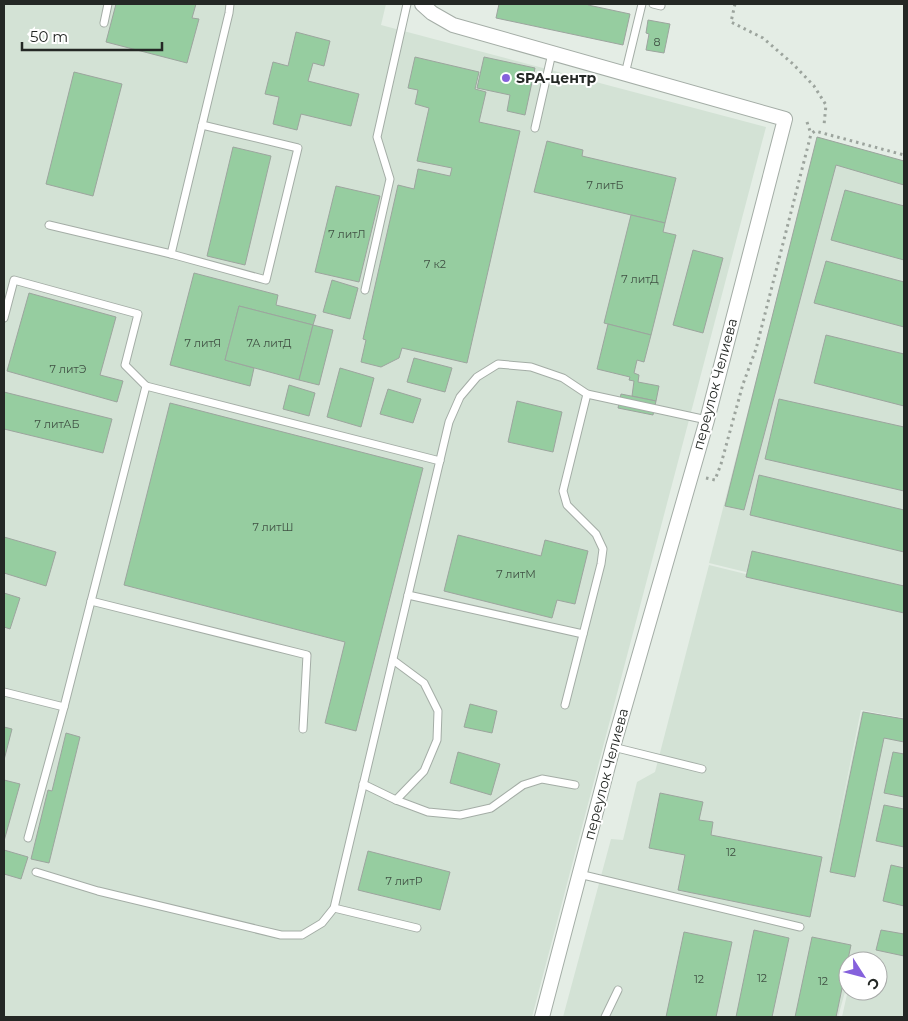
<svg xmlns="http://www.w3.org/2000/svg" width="908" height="1021" font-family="Montserrat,sans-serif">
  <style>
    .built { fill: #d3e2d5 }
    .building { fill: #96cda0; stroke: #9ca59e }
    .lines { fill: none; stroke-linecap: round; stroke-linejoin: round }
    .lane-casing { stroke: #a4ada6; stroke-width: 9 }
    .street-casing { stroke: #a4ada6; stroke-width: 16 }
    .path { stroke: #9ca49d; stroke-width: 3; stroke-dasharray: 2.5 4; stroke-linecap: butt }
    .lane { stroke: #fff; stroke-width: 7 }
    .street { stroke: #fff; stroke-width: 14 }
    .poi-dot { fill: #8561dc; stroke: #fff; stroke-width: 2 }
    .labels { text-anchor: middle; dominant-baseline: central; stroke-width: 4; stroke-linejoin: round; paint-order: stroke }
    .number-label { font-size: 11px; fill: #405144 }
    .poi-label { font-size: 14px; font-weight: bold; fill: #242825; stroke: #fff; text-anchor: start }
    .street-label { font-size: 14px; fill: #242825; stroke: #fff }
  </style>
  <rect width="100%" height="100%" fill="#e4ede5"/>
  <!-- built -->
  <g class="built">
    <path d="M4 4H386L381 25 766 127 532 1017H4Z"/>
    <path d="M818 137 904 161V611L709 563Z"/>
    <path d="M709 565 904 613V718L861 710 835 839 862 711 904 719V1017H842L848 990 878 991V961H854L856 952 853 961H848V981L838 1017H563L611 839 623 840 637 782 655 772Z"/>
  </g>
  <!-- building -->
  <g class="building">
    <path d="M116 4H196L192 18 199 19 187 63 106 42Z"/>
    <path d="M499 4H589L588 5 630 14 623 45 496 18Z"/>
    <path d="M648 20 670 24 664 53 646 50 649 34 646 33Z"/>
    <path d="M296 32 330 41 324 66 313 63 308 81 359 94 351 126 301 114 297 130 273 124 279 97 265 94 273 62 288 66Z"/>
    <path d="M415 57 479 72 475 89 486 92 479 122 520 131 467 363 402 348 399 358 381 367 361 362 366 340 363 339 398 185 414 189 418 169 450 176 452 168 417 161 429 108 415 104 418 90 408 88Z"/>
    <path d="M484 57 535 68 525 115 507 111 510 95 477 88Z"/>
    <path d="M74 72 122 84 93 196 46 184Z"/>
    <path d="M817 137 904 161V185L836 165 744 510 725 506Z"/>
    <path d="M547 141 583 150 582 156 676 178 665 223 534 192Z"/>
    <path d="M233 147 271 156 245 265 207 256Z"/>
    <path d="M336 186 380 196 359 282 315 272Z"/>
    <path d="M845 190 904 206V260L831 240Z"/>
    <path d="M631 215 665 223 663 232 676 235 651 335 604 323Z"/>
    <path d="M693 250 723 258 703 333 673 325Z"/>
    <path d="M826 261 904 282V327L814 303Z"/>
    <path d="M194 273 278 295 276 305 316 315 313 325 239 306 225 360 254 368 250 386 170 365Z"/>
    <path d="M332 280 358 288 350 319 323 312Z"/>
    <path d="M29 293 116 317 100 375 123 381 117 402 7 371Z"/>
    <path d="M239 306 313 325 299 380 225 360Z"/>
    <path d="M608 324 651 335 644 362 637 360 634 373 639 375 638 382 659 386 656 401 632 396 634 381 629 380 630 377 597 369Z"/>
    <path d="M313 325 333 330 319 385 299 380Z"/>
    <path d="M826 335 904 354V406L814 383Z"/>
    <path d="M414 358 452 368 445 392 407 382Z"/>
    <path d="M340 368 374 378 361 427 327 417Z"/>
    <path d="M289 385 315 393 309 416 283 409Z"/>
    <path d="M388 389 421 399 413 423 380 414Z"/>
    <path d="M4 392 112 419 103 453 4 429Z"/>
    <path d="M621 394 656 401 653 415 618 408Z"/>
    <path d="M779 399 904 427V491L765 459Z"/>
    <path d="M517 401 562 412 553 452 508 442Z"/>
    <path d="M170 403 423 468 356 731 325 723 345 642 124 585Z"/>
    <path d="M759 475 904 510V552L750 515Z"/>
    <path d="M458 535 541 556 545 540 588 551 575 604 557 600 552 618 444 591Z"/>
    <path d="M4 537 56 552 46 586 4 573Z"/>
    <path d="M752 551 904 586V613L746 577Z"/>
    <path d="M4 593 20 598 10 629 4 627Z"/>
    <path d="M470 704 497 711 492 733 464 727Z"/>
    <path d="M863 712 904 719V742L884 738 855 877 830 872Z"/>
    <path d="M4 727 12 729 4 760Z"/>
    <path d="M66 733 80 737 49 863 31 859 48 790 52 791Z"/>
    <path d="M458 752 500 764 491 795 450 783Z"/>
    <path d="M893 752 904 754V797L884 793Z"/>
    <path d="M4 780 20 784 4 841Z"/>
    <path d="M660 793 703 802 699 820 713 822 711 835 822 857 810 917 678 890 685 855 649 848Z"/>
    <path d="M884 805 904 809V847L876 841Z"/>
    <path d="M4 850 28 857 21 879 4 874Z"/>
    <path d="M368 851 450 872 440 910 358 890Z"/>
    <path d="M891 865 904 868V906L883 901Z"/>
    <path d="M754 930 789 938 772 1017H736Z"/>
    <path d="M881 930 904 934V956L876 950Z"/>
    <path d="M684 932 732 942 716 1017H666Z"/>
    <path d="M812 937 851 945 836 1017H795Z"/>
  </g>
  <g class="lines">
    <!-- lane casing -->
    <g class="lane-casing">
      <g id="lane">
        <path d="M653 4 661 6V4"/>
        <path d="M104 23 108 4"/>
        <path d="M625 74 642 4"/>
        <path d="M535 128 552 53"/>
        <path d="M49 225 171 254 266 280 298 148 202 125"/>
        <path d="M171 254 229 13 230 4"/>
        <path d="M365 290 390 179 377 137 407 4"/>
        <path d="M4 318 14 280 138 314 125 365 146 386"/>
        <path d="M408 595 583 634"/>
        <path d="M91 601 307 655 303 729"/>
        <path d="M393 660 424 683 438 711 437 740 424 771 396 800"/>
        <path d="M4 692 64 707"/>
        <path d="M565 705 601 564 603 549 596 534 567 505 563 491 587 394"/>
        <path d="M613 747 702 769"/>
        <path d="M363 784 396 800 428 812 460 815 491 808 523 785 542 779 575 785"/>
        <path d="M28 838 64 707 146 386 440 461"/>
        <path d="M36 872 98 891 281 935H302L322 923 334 908 449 422 460 397 477 377 498 364 531 367 563 378 587 394 707 420"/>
        <path d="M579 874 800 927"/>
        <path d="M334 908 417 928"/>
        <path d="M605 1017 618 990"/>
      </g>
    </g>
    <!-- street casing -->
    <g class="street-casing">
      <path id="street" d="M422 4 432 13 453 25 785 119 707 420 613 747 542 1017"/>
    </g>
    <!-- path -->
    <g class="path">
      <path d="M735 4 731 22 763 38 793 64 814 86 826 105 824 125"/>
      <path d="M807 122 811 134"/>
      <path d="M706 478 715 480 721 464 743 384 756 349 811 134 815 131 904 155"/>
    </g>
    <!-- lane -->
    <use href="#lane" class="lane"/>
    <!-- street -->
    <use href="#street" class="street"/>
  </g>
  <!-- markers -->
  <circle class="poi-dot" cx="506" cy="78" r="5"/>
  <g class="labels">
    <!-- number labels -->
    <g class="number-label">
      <text x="657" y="42">8</text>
      <text x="605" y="185">7 литБ</text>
      <text x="347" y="234">7 литЛ</text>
      <text x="435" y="264">7 к2</text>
      <text x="640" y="279">7 литД</text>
      <text x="203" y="343">7 литЯ</text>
      <text x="269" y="343">7А литД</text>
      <text x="68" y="369">7 литЭ</text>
      <text x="57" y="424">7 литАБ</text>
      <text x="273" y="527">7 литШ</text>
      <text x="516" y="574">7 литМ</text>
      <text x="731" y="852">12</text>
      <text x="404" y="881">7 литР</text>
      <text x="762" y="978">12</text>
      <text x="699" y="979">12</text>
      <text x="823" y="981">12</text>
    </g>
    <!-- poi labels -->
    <g class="poi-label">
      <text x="516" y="78">SPA-центр</text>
    </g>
    <!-- street labels -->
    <g class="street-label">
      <text transform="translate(715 384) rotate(-75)">переулок Челиева</text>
      <text transform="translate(606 774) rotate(-75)">переулок Челиева</text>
    </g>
  </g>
  <!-- border -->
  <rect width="908" height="1021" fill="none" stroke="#242825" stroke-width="10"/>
  <!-- north arrow -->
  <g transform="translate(863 976) rotate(126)"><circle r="24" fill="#ffffff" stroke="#a7a9a8"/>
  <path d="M0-4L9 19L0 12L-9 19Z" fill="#8561dc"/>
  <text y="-8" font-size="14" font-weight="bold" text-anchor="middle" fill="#242825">С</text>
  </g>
  <!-- scale -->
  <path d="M22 42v8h140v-8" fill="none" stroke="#242825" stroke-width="2.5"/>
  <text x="30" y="42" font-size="15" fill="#242825" stroke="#ffffff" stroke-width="4" paint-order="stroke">50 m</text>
</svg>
